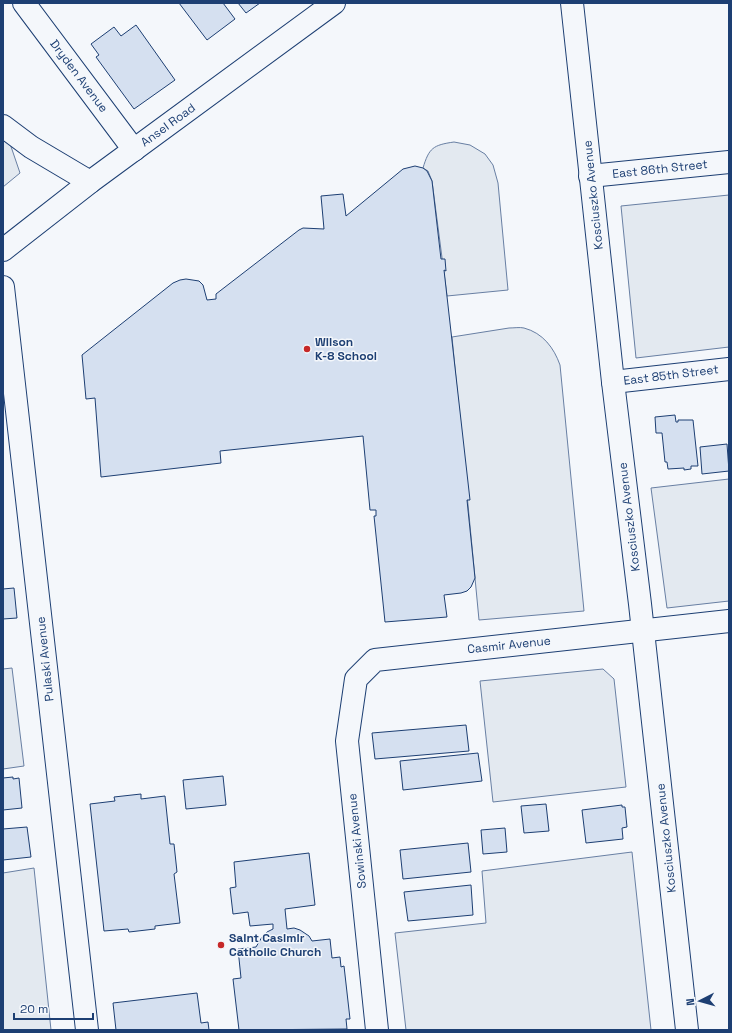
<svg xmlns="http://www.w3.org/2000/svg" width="732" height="1033" font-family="'Space Grotesk',sans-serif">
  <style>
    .green { fill: #e3e9f0; stroke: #687fa3 }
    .building { fill: #d5e0f0; stroke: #1d3f73 }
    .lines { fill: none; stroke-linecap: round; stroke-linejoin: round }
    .street-casing { stroke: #1d3f73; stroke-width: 24 }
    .street { stroke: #f4f7fb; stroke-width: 22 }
    .poi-dot { fill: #c62828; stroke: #f4f7fb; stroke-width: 1.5 }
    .labels { text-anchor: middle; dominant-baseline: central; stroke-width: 3; stroke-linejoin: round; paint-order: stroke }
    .street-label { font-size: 12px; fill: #1d3f73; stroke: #f4f7fb }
    .poi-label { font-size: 12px; font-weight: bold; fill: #1d3f73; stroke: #f4f7fb; text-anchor: start }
  </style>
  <rect width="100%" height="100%" fill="#f4f7fb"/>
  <!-- green -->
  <g class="green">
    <path d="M3 123 20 173 3 187Z"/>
    <path d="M454 142 470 145 485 154 493 165 498 183 508 290 447 296 432 181 428 171 423 168C429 148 433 145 454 142Z"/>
    <path d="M729 195V347L636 358 621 206Z"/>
    <path d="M509 328C514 328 520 327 524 328 543 333 554 348 560 365L584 611 479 620 452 337Z"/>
    <path d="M729 479V601L667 608 651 488Z"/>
    <path d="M12 668 24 766 3 769V669Z"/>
    <path d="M603 669 614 679 626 787 493 802 480 681Z"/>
    <path d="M632 852 651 1030H406L395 933 486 923 482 871Z"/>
    <path d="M34 868 51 1030H3V873Z"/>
  </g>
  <!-- building -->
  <g class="building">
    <path d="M179 3H223L235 19 207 40Z"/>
    <path d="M238 3H260L246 13Z"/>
    <path d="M136 25 175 80 134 109 96 57 99 55 91 44 114 27 121 36Z"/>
    <path d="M415 166 423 168 427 171 432 181 441 259H445L446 271 444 270 470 500H467L475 578 471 587 467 591 461 593 444 595 447 617 385 622 374 516H376V510H370L363 436 220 451 221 463 101 477 95 398 86 399 82 355 173 283 180 280 186 279 199 281 203 285 207 300 216 299V294L299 230 303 228 324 229 321 196 343 194 346 216 403 169Z"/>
    <path d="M675 415 676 422H678V420H693L698 466H691V469L684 470V468L668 469 667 462H665L662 433H656L655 417Z"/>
    <path d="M727 444 729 471 702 474 700 447Z"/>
    <path d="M14 588 17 618 3 619V589Z"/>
    <path d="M466 725 469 751 375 759 372 733Z"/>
    <path d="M478 753 482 781 403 790 400 761Z"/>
    <path d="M223 776 226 805 186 809 183 780Z"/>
    <path d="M13 777V779L19 778 22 808 3 810V778Z"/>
    <path d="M141 794V799L165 796 170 844H174L177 872 174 874 180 923 155 926V929L129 932 128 929 104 931 90 804 115 801 114 797Z"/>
    <path d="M546 804 549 831 524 833 521 806Z"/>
    <path d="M622 805V807H625L627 827 622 828 623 839 586 843 582 810Z"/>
    <path d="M27 827 31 857 3 860V829Z"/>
    <path d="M505 828 507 852 483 854 481 830Z"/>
    <path d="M468 843 471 872 403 879 400 850Z"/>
    <path d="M309 853 315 905 285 909 287 929 294 928 300 930 309 936 312 941 330 939 332 958 340 957 341 967 344 966 350 1019H346L347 1029 239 1030 233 979 241 978 238 949 256 947 262 937 267 932 273 929V924L250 926 248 912 233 914 230 888 236 887 234 862Z"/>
    <path d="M471 885 473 915 408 921 404 892Z"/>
    <path d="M197 993 201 1023 208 1022 209 1030H116L113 1003Z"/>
  </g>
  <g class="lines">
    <!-- street casing -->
    <g class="street-casing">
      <g id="street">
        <path d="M24 3 134 150"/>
        <path d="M572 3 613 382 640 604 687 1030"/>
        <path d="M3 126 31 147 90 182"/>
        <path d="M590 176 729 162"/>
        <path d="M3 250 90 182 334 3"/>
        <path d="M3 287 87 1030"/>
        <path d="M613 382 729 369"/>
        <path d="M377 1030 347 741 356 679 375 660 729 621"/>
      </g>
    </g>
    <!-- street -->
    <use href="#street" class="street"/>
  </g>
  <!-- markers -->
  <g class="poi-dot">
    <circle cx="307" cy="349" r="4"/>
    <circle cx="221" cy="945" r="4"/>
  </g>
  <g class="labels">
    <!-- street labels -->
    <g class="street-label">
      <text transform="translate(79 76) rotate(53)">Dryden Avenue</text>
      <text transform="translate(168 125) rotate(-36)">Ansel Road</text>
      <text transform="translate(660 169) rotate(-6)">East 86th Street</text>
      <text transform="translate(593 195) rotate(-96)">Kosciuszko Avenue</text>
      <text transform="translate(671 375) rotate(-7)">East 85th Street</text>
      <text transform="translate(629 517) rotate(-97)">Kosciuszko Avenue</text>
      <text transform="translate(509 645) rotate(-6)">Casmir Avenue</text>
      <text transform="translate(45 659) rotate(-96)">Pulaski Avenue</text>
      <text transform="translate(666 838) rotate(-96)">Kosciuszko Avenue</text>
      <text transform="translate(357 841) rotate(-96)">Sowinski Avenue</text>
    </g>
    <!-- poi labels -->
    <g class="poi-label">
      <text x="315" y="342">Wilson<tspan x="315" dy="14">K-8 School</tspan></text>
      <text x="229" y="938">Saint Casimir<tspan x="229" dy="14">Catholic Church</tspan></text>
    </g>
  </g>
  <!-- border -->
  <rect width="732" height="1033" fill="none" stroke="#1d3f73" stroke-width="8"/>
  <!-- north arrow -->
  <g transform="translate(700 1001) rotate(264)" stroke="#f4f7fb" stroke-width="3" paint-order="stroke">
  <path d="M0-3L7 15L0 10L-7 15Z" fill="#1d3f73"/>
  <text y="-6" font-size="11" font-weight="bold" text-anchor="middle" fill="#1d3f73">N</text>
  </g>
  <!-- scale -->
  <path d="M14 1013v6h79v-6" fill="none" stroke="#1d3f73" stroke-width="2"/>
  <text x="20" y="1013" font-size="12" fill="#1d3f73" stroke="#f4f7fb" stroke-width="3" paint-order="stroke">20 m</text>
</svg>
